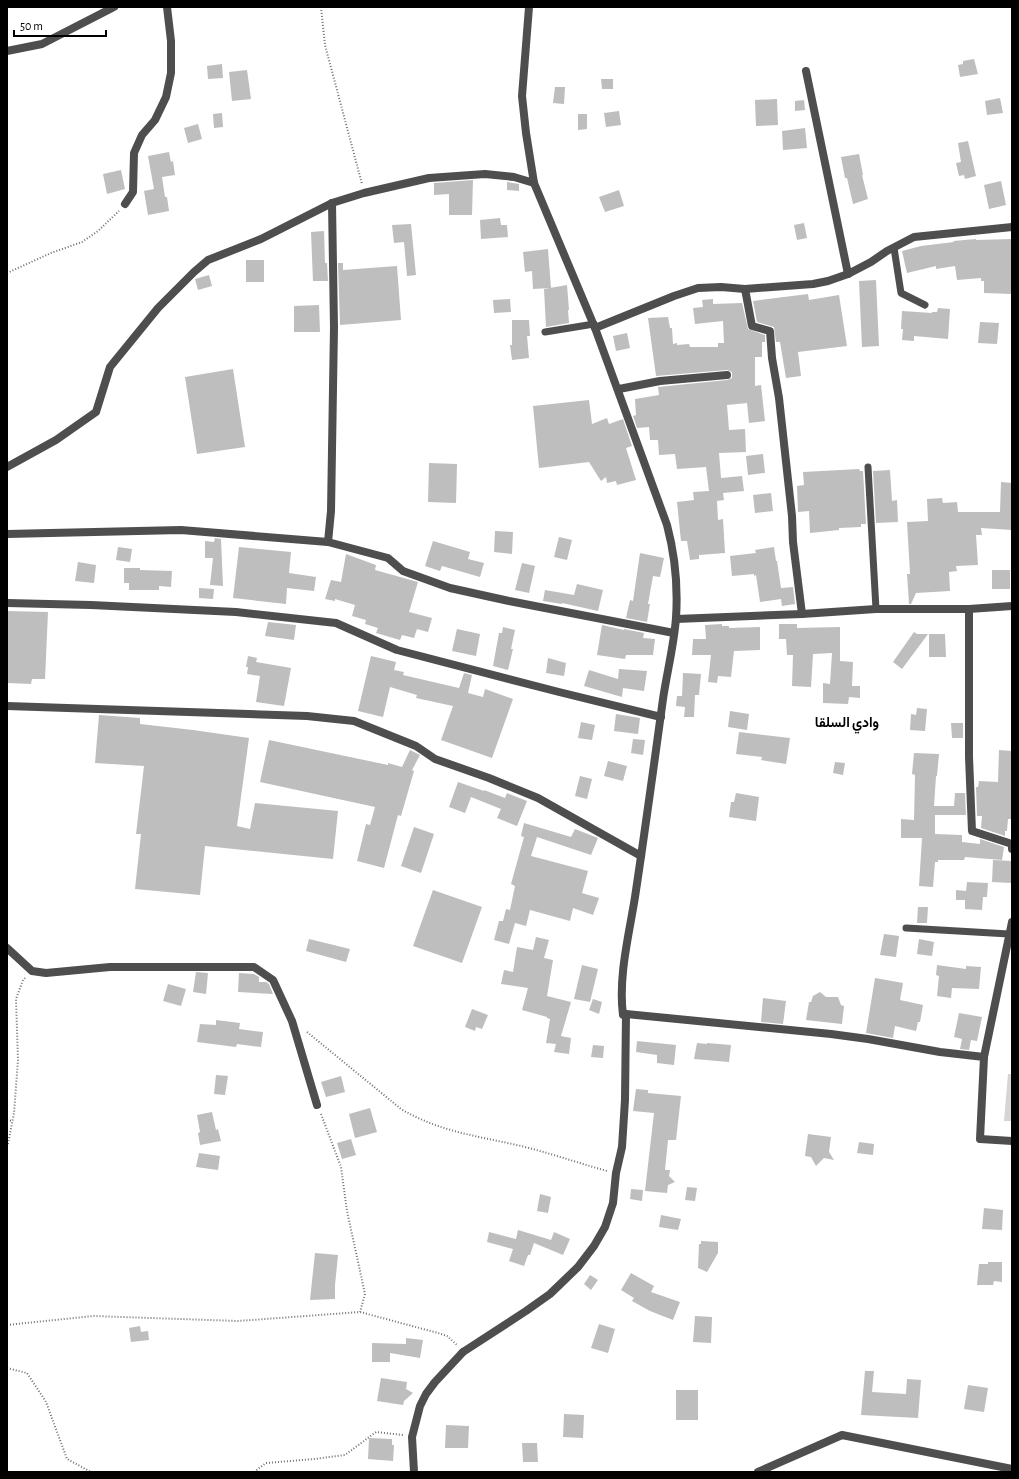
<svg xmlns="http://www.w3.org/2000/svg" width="1019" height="1479" font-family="'Alegreya Sans',Vazirmatn,sans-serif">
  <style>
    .green { fill: #d5d5d5 }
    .building { fill: #bebebe }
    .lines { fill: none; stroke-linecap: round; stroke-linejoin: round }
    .path { stroke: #707070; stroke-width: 2; stroke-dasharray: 1 2; stroke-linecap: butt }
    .service { stroke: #4e4e4e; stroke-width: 7 }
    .minor { stroke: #4e4e4e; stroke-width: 8 }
    .tertiary { stroke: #4e4e4e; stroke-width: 8 }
    .labels { text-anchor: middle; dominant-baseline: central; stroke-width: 3; stroke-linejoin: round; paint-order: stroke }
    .quarter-label { font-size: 14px; font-weight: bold; fill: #000; stroke: #fff }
  </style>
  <rect width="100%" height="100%" fill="#fff"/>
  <!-- green -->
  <path class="green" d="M1008 1074H1012V1121H1004Z"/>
  <!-- building -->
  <g class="building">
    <path d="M974 59 978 74 960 77 958 65 963 64V61Z"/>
    <path d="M222 64 223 78 208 79 207 66Z"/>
    <path d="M247 70 251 99 232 101 229 72Z"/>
    <path d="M601 79H613V89H602Z"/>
    <path d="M555 87H565L564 104 553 103Z"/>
    <path d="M1000 98 1003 113 987 115 985 101Z"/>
    <path d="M777 99 778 125 756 126 755 100Z"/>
    <path d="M804 100 805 110 795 111V101Z"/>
    <path d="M619 111 621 125 606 127 604 113Z"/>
    <path d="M222 113 223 127 214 128 213 114Z"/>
    <path d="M578 114H587V129L578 130Z"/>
    <path d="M198 124 202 139 188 143 184 128Z"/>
    <path d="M805 128 807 148 783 150 782 131Z"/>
    <path d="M968 141 976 176 965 179 964 175 959 176 956 163 961 162 958 143Z"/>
    <path d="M169 152 171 162 173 161 175 175 162 177 165 197H167L169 211 148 215 144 191 154 189 148 156Z"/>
    <path d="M859 154 863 175H862L868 199 853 204 847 178H845L841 157Z"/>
    <path d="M121 170 125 189 107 194 103 174Z"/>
    <path d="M473 180 472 215H449V194L434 195V183Z"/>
    <path d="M1001 181 1006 205 989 209 984 185Z"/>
    <path d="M507 182 519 184V191L507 190Z"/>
    <path d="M619 190 624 206 605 212 599 197Z"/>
    <path d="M500 218 501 225H507L508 237 481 239 480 220Z"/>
    <path d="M804 223 807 238 797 240 794 225Z"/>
    <path d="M411 224 416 275 407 276 404 242 394 243 392 225Z"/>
    <path d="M324 231 325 263H327L328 281H313L311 232Z"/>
    <path d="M976 239V240L1012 239V294L984 293V281H981V278L957 280 955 266 936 269V266L907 273 902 251 921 246 954 242 953 241Z"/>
    <path d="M548 249 551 288 533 289 532 271 525 272 523 252Z"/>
    <rect x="246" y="260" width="18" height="22"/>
    <path d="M338 263H343V270L397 266 401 320 340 325Z"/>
    <path d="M209 275 212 286 198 290 195 279Z"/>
    <path d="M876 280 879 346 862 347 859 281Z"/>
    <path d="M567 285 569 310H568L569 323 546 327 544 289Z"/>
    <path d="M808 294 809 300 839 295 847 346 798 352 801 376 786 378 780 342H776L774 327 757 322 753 301Z"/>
    <path d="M510 299 511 312 494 313 493 300Z"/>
    <path d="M713 299V304L742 303 748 329 765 335V342H762V357H755V386L761 385 765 421 749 423 747 403 727 405 729 430 745 429 746 452 719 453 721 478 742 476 744 491 723 493 724 500 717 501 718 520 723 519 725 553 699 555V559L690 560 687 541H681L677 502 694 500 693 492 709 491 706 467 677 469 675 454 659 455 658 440H650L649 427 637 428 633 416 636 415 635 399 659 395 658 387 727 380 732 378V372L727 370 656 376 648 318 668 317 670 328H672L673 344 677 343V345L689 344 690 347H718V343H724L723 321 695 324 693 308 703 307 702 300Z"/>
    <path d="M319 305 320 332H294V306Z"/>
    <path d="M938 308 950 309 948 339 914 336V341L902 340 903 329H901L902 311 932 313V312H937Z"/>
    <path d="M512 320H529L530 336H527L529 358 512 360 510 345H512Z"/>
    <path d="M980 322 999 323 997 344 978 343Z"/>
    <path d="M627 333 630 348 616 351 613 336Z"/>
    <path d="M233 369 245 447 197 454 185 377Z"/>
    <path d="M589 400 592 424 607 418 609 424 623 419 632 446 626 448 636 480 617 485 616 481 607 483 606 477 601 481 589 462 539 468 533 406Z"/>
    <path d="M763 454 765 473 748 475 746 456Z"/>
    <path d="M429 463 457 464 456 503 428 502Z"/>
    <path d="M859 469 860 471H863L866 524H861V527L839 528V530L810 533 809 511 798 512 797 486 804 485 803 472Z"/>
    <path d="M890 470 892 501 897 500 898 522 876 523 873 471Z"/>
    <path d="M1001 482 1012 483V530L981 528 982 535H976L978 565 956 566 957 571 949 572 950 591 916 593 911 604H909L907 574H910L907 522 928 521 927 499 942 498 943 503 957 502 958 512H1000Z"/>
    <path d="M771 493 773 511 755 513 753 495Z"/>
    <path d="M495 531 513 532 512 554 494 552Z"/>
    <path d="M559 537 572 540 567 560 554 557Z"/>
    <path d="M215 538 221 539 223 586 210 585 213 558H205V541L214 542Z"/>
    <path d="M433 541 470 552 468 559 484 563 480 577 442 566 440 571 425 566Z"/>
    <path d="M118 547 132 549 130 562 116 560Z"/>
    <path d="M239 547 291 552 289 573 316 577 314 591 287 588 286 604 233 598Z"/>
    <path d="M774 547 776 561H777L781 588 793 587 795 604 782 606 781 599 760 602 756 575 754 576V574L732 576 730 556 756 553 755 550Z"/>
    <path d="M640 553 664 558 660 577 653 576 648 604H650L647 622 626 618 630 600 633 601Z"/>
    <path d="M346 554 376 565 375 570 418 582 409 612 432 618 428 632 417 629 414 638 402 635 400 640 376 633 378 628 365 624 366 620 352 616 355 605 335 599V601L325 599 331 580 341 582Z"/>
    <path d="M78 562 96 565 94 583 75 581Z"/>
    <path d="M522 563 535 566 529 593 515 590Z"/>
    <path d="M124 568H140V570L172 571 171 587 159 586V590H129V583H124Z"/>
    <rect x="992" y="570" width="18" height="19"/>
    <path d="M577 584 603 590 598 611 562 603V604L543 601 545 590 574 595Z"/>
    <path d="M199 588 214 589 213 599 199 598Z"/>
    <path d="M7 611 48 612 45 679H32L31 684 7 683Z"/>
    <path d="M268 622 296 625 294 640 265 636Z"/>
    <path d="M722 624V626H729V628L760 627V650L734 651 731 677 718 676 717 683 708 682 711 655H692L693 639H706L705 625Z"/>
    <path d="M779 624H797V628L840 627V661L853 662 852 686H860V698L849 697 848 704 823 703V683L830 684 832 653 813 654 811 687 792 686 793 655H787L786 639H779Z"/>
    <path d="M602 625 624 630V629L644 633 643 638 655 639 653 655H626L625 659 597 655Z"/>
    <path d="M503 627 515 630 511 649H513L508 670 493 666 499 633H502Z"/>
    <path d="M457 629 480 634 476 656 452 651Z"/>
    <path d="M914 632 917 634H928L902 669 893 662Z"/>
    <path d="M929 634H945L946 657H929Z"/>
    <path d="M248 656 257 658 256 662 291 668 284 706 256 702 260 676 247 674 248 667H246Z"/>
    <path d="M371 656 396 662 394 670 404 672 403 675 459 688 464 673 472 675 468 693 483 697 485 689 513 699 492 758 441 740 453 706 416 698 417 695 390 687 383 717 358 711Z"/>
    <path d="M548 658 566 663 564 676 546 673Z"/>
    <path d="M619 669 647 671 644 691 623 688 622 697 584 686 589 670 618 679Z"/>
    <path d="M683 673 701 674 699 695H695L694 717H684L685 707 676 706 677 696H682Z"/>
    <path d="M917 708 927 709 925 731 910 730 911 714 916 715Z"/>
    <path d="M730 711 749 714 747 730 728 727Z"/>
    <path d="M616 714 640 718 638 734 614 731Z"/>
    <path d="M99 715 140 718V724L193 730 249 738 237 826 250 829 255 803 338 811 333 859 205 846 200 895 135 889 141 834H136L144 766 95 763Z"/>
    <path d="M581 722 595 725 592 740 578 738Z"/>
    <path d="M951 723H963V738H952Z"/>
    <path d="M739 732 790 738 786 764 761 760 762 757 736 754Z"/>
    <path d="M633 739 645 740 643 755 631 753Z"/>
    <path d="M269 740 388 765V763L402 767 410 750 420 755 412 770 414 771 401 816 398 815 384 868 357 861 366 824 370 825 375 807 260 782Z"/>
    <path d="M999 750 1012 751V819H1008L1007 831H1005V836L981 828 982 816H977L976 787H978L979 781 998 782Z"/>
    <path d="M914 753 939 754 937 776H936L934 806H954L955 793H965L966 815H935V834L962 835V842L980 844V839L1004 847 1002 860 965 857 964 860H938V862H935L933 887 919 886 922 838H901V819L914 820 915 775 912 774Z"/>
    <path d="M608 761 627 766 623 781 604 776Z"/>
    <path d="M835 762 845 763 843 775 833 773Z"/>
    <path d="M580 776 592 779 587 799 575 796Z"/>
    <path d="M458 782 484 791V790L505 798 507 793 527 801 517 826 497 818 501 809 471 797 465 813 449 807Z"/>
    <path d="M736 793 759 797 756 821 729 817 731 802H734Z"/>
    <path d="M524 823 571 837 575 829 598 838 591 855 537 837 531 856 588 871 582 893 599 898 593 915 573 908 570 921 530 910 526 926 515 923 509 944 494 940 499 921H503L506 909 510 910 515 886 511 884 524 837 521 836Z"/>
    <path d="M414 827 434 834 421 873 401 866Z"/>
    <path d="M993 860 1012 861 1011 883 992 882Z"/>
    <path d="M967 882 988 883 987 897H983L982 910 965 909V900H956V890L966 891Z"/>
    <path d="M433 890 482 907 462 963 413 946Z"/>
    <path d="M918 907H928L927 923H917Z"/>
    <path d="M884 934 899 936 896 957 880 955Z"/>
    <path d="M536 937 549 940 544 958 553 960 547 996 571 1002 561 1036 571 1038 569 1054 554 1052 556 1044 546 1043 550 1019 547 1018V1017L522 1010 528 988 501 984 504 970 513 972 517 947 533 950Z"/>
    <path d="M309 939 350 949 346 962 306 951Z"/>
    <path d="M919 939 934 942 932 956 917 954Z"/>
    <path d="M582 965 598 969 590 1002 574 999Z"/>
    <path d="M937 965 966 969V966L981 967 979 989 952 988 951 998 937 996 939 976 936 975Z"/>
    <path d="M196 972 208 973 206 994 193 992Z"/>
    <path d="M239 973 254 974 259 977V982H266L269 984 273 994 238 992Z"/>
    <path d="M875 978 903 983 900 1000 923 1005 920 1022H918L916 1031 895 1026 893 1038 866 1033Z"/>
    <path d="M168 984 186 989 181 1006 163 1001Z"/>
    <path d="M820 992 826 997H838L841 1005 844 1006 842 1024 806 1020 809 1002H811L813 996Z"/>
    <path d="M763 998 786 1001 783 1024 761 1022Z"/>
    <path d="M593 999 602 1002 599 1014 589 1010Z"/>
    <path d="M472 1009 488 1015 482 1029 476 1027 475 1031 465 1027Z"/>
    <path d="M959 1013 982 1017 977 1041 971 1040 969 1050 960 1049 962 1039 954 1037Z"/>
    <path d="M216 1020 240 1023 239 1029 263 1032 261 1047 237 1044 236 1047 197 1042 200 1024 216 1025Z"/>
    <path d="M637 1041 676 1045 674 1065 657 1063V1055L636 1052Z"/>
    <path d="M697 1043 707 1044V1043L731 1045 729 1062 694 1059Z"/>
    <path d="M593 1045 604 1046 603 1058 591 1057Z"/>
    <path d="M216 1075 228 1076 225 1095 214 1094Z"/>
    <path d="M341 1076 345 1092 326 1097 321 1082Z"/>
    <path d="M636 1089 648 1090V1093L681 1096 676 1140H668L665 1170H670L669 1176 675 1182 668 1185 667 1193 645 1191 654 1113 633 1111Z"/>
    <path d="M370 1108 377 1132 355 1138 349 1114Z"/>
    <path d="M212 1112 216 1130 218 1129 221 1141 200 1145 198 1133 200 1132 197 1115Z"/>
    <path d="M808 1134 831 1137 829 1152 834 1160 824 1158 816 1166 811 1157 805 1156Z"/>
    <path d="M351 1139 356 1155 342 1159 337 1143Z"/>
    <path d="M859 1142 874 1144 873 1155 857 1153Z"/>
    <path d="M199 1153 220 1156 218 1170 196 1167Z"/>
    <path d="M687 1187 697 1188 695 1201 685 1200Z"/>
    <path d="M631 1189 643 1190 642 1201 630 1199Z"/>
    <path d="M540 1194 551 1197 548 1213 537 1211Z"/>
    <path d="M984 1208 1003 1210 1002 1230 982 1229Z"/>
    <path d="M661 1215 681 1219 678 1230 659 1227Z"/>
    <path d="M518 1230 551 1240 554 1232 570 1239 563 1255 534 1243 530 1255H528L524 1266 509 1261 513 1249 487 1242 489 1232 516 1239Z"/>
    <path d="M701 1241 718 1242V1253L707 1272 698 1268 699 1244H701Z"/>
    <path d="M315 1253 338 1255 335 1285V1299L310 1300Z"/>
    <path d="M988 1262H1002V1282L994 1281 993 1285H977L979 1264H988Z"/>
    <path d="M631 1273 654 1286 651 1292 680 1302 673 1320 650 1311 632 1301 634 1298 621 1290Z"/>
    <path d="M590 1275 598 1280 591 1290 584 1284Z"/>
    <path d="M695 1316 712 1317 711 1343 693 1342Z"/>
    <path d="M599 1324 615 1329 608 1353 591 1348Z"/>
    <path d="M140 1326 141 1332 148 1331 149 1340 131 1342 129 1328Z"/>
    <path d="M406 1338 423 1340 420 1358 390 1353V1362H372V1343L406 1344Z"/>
    <path d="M865 1371H874L872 1392 906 1394 907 1379 921 1380 918 1418 861 1415Z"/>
    <path d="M381 1378 407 1382 406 1389 413 1393 404 1401 403 1405 377 1401Z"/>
    <path d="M968 1385 988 1388 984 1412 964 1409Z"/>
    <rect x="676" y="1390" width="22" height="30"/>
    <path d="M564 1414 584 1415 583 1438 563 1437Z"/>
    <path d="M446 1425 469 1426 468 1448H445Z"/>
    <path d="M369 1438 392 1439V1445H394L393 1461 368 1459Z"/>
    <path d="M522 1443H537L538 1462H523Z"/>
  </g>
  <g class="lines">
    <!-- path -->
    <g class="path">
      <path d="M321 7 325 45 362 184"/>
      <path d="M7 273 51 253 82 242 98 231 119 211"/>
      <path d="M307 1032 401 1109C440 1132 478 1136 521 1146 550 1153 578 1163 607 1171"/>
      <path d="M321 1114 341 1167 347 1211 365 1294 360 1312"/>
      <path d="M7 1120 12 1121"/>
      <path d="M8 1144 14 1113 18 1060 16 999 23 980 25 978"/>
      <path d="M7 1325 93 1316 238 1321 360 1312 438 1333 447 1336 457 1345"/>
      <path d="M7 1368 27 1373 46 1402 67 1459 91 1472"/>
      <path d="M254 1472 266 1463 314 1459 345 1455 376 1432 403 1435"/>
    </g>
    <!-- service -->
    <g class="service">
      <path d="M894 248 901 293 925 305"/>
      <path d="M545 332 594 324"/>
      <path d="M868 467 876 609"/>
      <path d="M906 928 1009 934"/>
    </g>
    <!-- minor -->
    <g class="minor">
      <path d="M7 51 42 44 114 7"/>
      <path d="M806 71 848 274"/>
      <path d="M332 203 334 327 331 511 328 542 388 558 403 571 450 588 509 601 674 633"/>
      <path d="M125 204 133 192 134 153 142 135 155 120 166 97 171 73V41L167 7"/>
      <path d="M745 289 752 326 770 331 772 358 779 398 792 516 793 542 802 614"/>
      <path d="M595 328 674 296 698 288 721 287 745 289 813 284 828 281 848 274 871 262 887 251 914 237 1012 227"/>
      <path d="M619 389 660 381 727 375"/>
      <path d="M7 467 56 440 96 412 110 367 158 308 194 272 208 260 261 239 332 203 364 193 429 178 485 174 514 177 534 183"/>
      <path d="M7 534 181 530 328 542"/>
      <path d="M7 603 91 605 236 612 336 623 397 650 559 692 661 717"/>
      <path d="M969 609V757L972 831 1012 844V849"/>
      <path d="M676 619 802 614 876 609H969L1012 606"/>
      <path d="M7 706 307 716 354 721 416 746 435 759 489 778 538 798 641 856"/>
      <path d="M7 948 32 971 46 973 110 967H254L273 980 292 1021 317 1105"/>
      <path d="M626 1014 831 1034 868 1039 940 1052 984 1057 980 1139 1012 1141"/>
      <path d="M984 1057 1012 922"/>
      <path d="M414 1472 412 1437 420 1406 426 1394 435 1382 463 1352"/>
      <path d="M758 1472 842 1435 1012 1469"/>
    </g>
    <!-- tertiary -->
    <path class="tertiary" d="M463 1352 526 1311 550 1294 578 1267 594 1246 605 1227 613 1203 616 1173 622 1147 625 1100 626 1014 623 1015C618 977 629 935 635 897 645 831 654 765 663 699 667 672 674 645 676 618 678 587 675 555 667 525L595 328 534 183 526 133 522 96 529 7"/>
  </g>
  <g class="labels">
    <!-- quarter labels -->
    <g class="quarter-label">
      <text x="847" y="723">وادي السلقا</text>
    </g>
  </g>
  <!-- border -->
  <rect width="1019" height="1479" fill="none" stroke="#000000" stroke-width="16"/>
  <!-- scale -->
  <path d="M14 30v6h92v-6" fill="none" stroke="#000000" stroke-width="2"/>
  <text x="20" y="30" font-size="12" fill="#000000" stroke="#ffffff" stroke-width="3" paint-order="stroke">50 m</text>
</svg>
